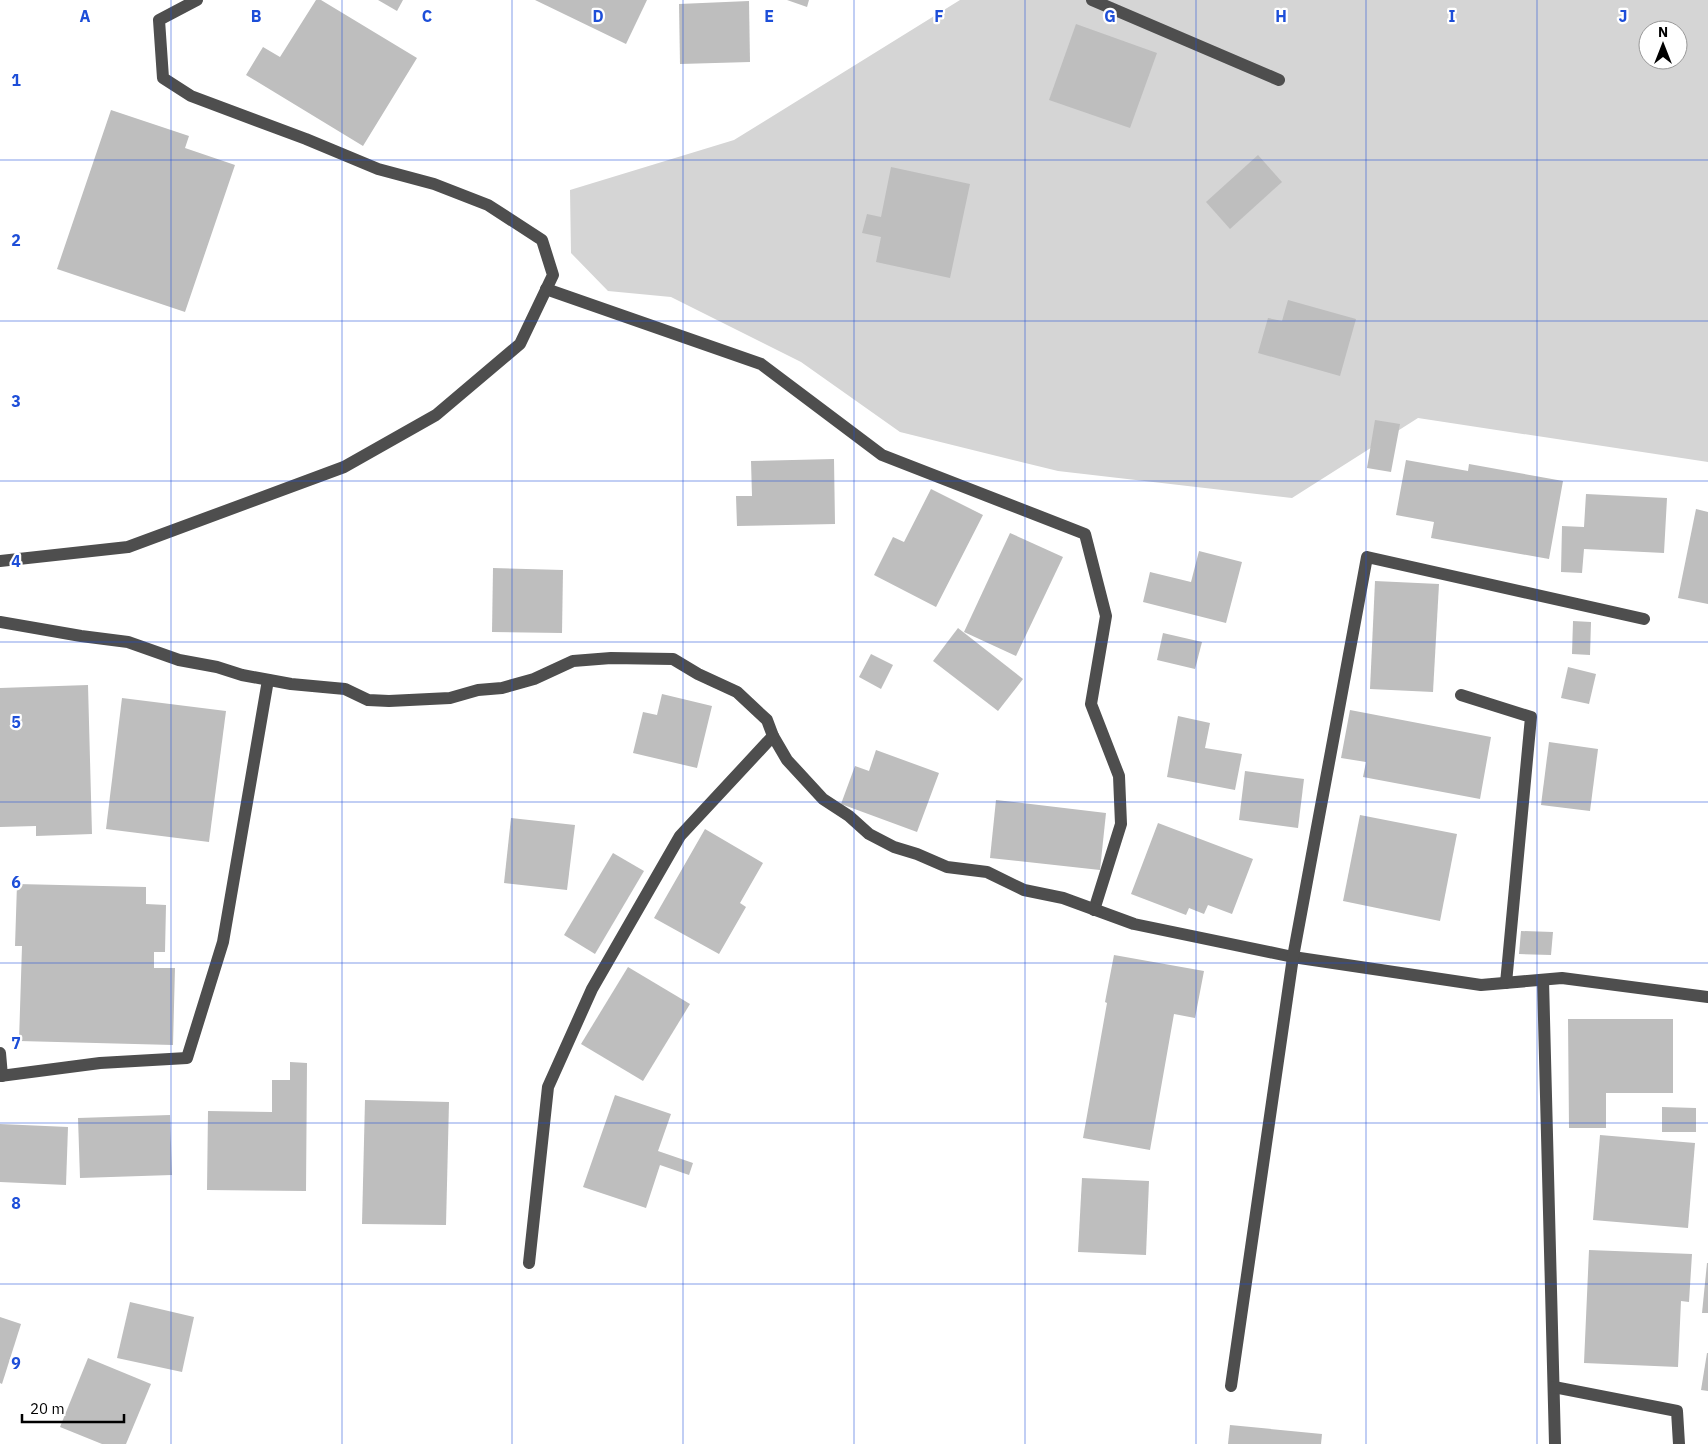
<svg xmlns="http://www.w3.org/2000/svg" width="1708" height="1444" font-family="'IBM Plex Sans',sans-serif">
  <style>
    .green { fill: #d5d5d5; fill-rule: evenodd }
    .building { fill: #bebebe }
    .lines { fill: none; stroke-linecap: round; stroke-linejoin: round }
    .minor { stroke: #4e4e4e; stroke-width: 12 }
    .grid { fill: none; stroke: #1d4ed8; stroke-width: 1; stroke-opacity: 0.55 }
    .grid-label { font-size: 16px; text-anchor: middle; font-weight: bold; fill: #1d4ed8; stroke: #fff; stroke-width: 4.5; stroke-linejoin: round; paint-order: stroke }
  </style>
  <rect width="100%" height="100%" fill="#fff"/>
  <!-- green -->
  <path class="green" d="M960 0H1708V462L1418 418 1292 498 1058 471 900 432 801 362 671 297 608 291 571 253 570 190 734 140ZM1648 30H1678V60H1648Z"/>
  <!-- building -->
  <g class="building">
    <path d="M316 0H321L417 58 363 146 246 75 263 47 280 57Z"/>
    <path d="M378 0H403L397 11Z"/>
    <path d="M535 0H647L626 44Z"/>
    <path d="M787 0H809L807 7Z"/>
    <path d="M749 1 750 62 680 64 679 4Z"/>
    <path d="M1076 24 1157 53 1130 128 1049 100Z"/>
    <path d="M111 110 189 136 185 148 235 165 185 312 57 269Z"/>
    <path d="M1258 155 1282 182 1230 229 1206 202Z"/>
    <path d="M891 167 970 184 950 278 876 262 881 237 862 233 867 214 881 217Z"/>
    <path d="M1288 300 1356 319 1340 376 1258 353 1268 318 1282 321Z"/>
    <path d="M1375 420 1400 424 1391 472 1367 468Z"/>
    <path d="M834 459 835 524 737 526 736 496H752L751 461Z"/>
    <path d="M1406 460 1468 471 1469 464 1563 481 1549 559 1431 538 1434 522 1396 515Z"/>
    <path d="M931 489 983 515 936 607 874 575 893 537 904 542Z"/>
    <path d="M1586 494 1667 498 1664 553 1584 549 1582 573 1561 572 1562 526 1584 527Z"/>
    <path d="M1696 509 1708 512V604L1678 598Z"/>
    <path d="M1010 533 1063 557 1016 656 964 632Z"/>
    <path d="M1199 551 1242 562 1226 623 1143 602 1150 572 1191 582Z"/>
    <path d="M493 568 563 570 562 633 492 632Z"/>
    <path d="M1375 581 1439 584 1433 692 1370 689Z"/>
    <path d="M1573 621 1591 622 1590 655 1572 654Z"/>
    <path d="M958 628 1023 679 998 711 933 661Z"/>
    <path d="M1163 633 1202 642 1195 669 1157 660Z"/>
    <path d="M871 654 893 665 881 689 859 677Z"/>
    <path d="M1568 667 1596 674 1589 704 1561 698Z"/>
    <path d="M88 685 92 834 36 836V826L0 827V688Z"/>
    <path d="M662 694 712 706 697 768 633 753 643 712 657 715Z"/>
    <path d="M122 698 226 711 209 842 106 829Z"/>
    <path d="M1350 710 1491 737 1480 799 1363 777 1366 762 1341 758Z"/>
    <path d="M1178 716 1210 723 1205 748 1242 754 1235 790 1167 777Z"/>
    <path d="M1549 742 1598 749 1590 811 1541 805Z"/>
    <path d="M876 750 939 773 917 832 841 804 855 766 869 771Z"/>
    <path d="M1245 771 1304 779 1298 828 1239 820Z"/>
    <path d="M996 800 1106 813 1100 870 990 858Z"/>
    <path d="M1360 815 1457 834 1440 921 1343 901Z"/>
    <path d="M511 818 575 825 567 890 504 883Z"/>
    <path d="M1158 823 1253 859 1232 914 1208 905 1204 914 1189 908 1186 915 1131 894Z"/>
    <path d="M705 829 763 863 740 903 746 907 719 954 654 918Z"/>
    <path d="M613 853 644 871 595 954 564 935Z"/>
    <path d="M17 884 146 887V904L166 905 165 952H154V968H175L173 1045 19 1041 22 946H15Z"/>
    <path d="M1521 931 1553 932 1551 955 1519 954Z"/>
    <path d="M1114 955 1204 971 1195 1018 1174 1014 1150 1150 1083 1138 1107 1003 1105 1002Z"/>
    <path d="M628 967 690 1004 643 1081 581 1044Z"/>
    <path d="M1568 1019H1673V1093H1606V1128H1569Z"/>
    <path d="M290 1062 307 1063 306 1191 207 1190 208 1111 272 1112V1080H290Z"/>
    <path d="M615 1095 671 1114 658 1151 693 1163 689 1175 660 1165 646 1208 583 1187Z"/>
    <path d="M365 1100 449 1102 446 1225 362 1224Z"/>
    <path d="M1662 1107 1696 1108V1132H1662Z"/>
    <path d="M170 1115 172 1175 80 1178 78 1118Z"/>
    <path d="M0 1124 68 1127 66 1185 0 1182Z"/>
    <path d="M1600 1135 1695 1143 1688 1228 1593 1220Z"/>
    <path d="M1082 1178 1149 1181 1146 1255 1078 1252Z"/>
    <path d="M1589 1250 1692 1254 1689 1302 1681 1301 1678 1367 1584 1363Z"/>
    <path d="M1707 1263H1708V1313H1702Z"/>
    <path d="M130 1302 194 1317 182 1372 117 1358Z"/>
    <path d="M0 1317 21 1324 2 1384 0 1383Z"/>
    <path d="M1707 1353H1708V1391L1701 1390Z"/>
    <path d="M88 1358 151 1384 126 1444H102L60 1427Z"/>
    <path d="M1230 1425 1322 1434 1321 1444H1228Z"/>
  </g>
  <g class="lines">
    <!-- minor -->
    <g class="minor">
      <path d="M1092 0 1279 80"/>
      <path d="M546 289 761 364 882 455 1085 534 1106 616 1091 704 1119 776 1121 824 1094 910"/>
      <path d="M0 561 128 547 344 467 436 415 520 344 553 275 542 240 488 205 434 184 378 169 306 139 191 96 163 78 159 20 197 0"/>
      <path d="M0 622 81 636 128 642 179 660 217 667 242 675 291 684 345 689 368 700 389 701 450 698 478 690 502 688 534 679 573 661 611 658 673 659 698 674 737 692 767 720 773 736 787 760 823 799 849 816 869 834 894 847 917 854 947 867 987 872 1024 890 1063 898 1134 924 1293 957 1481 985 1562 978 1708 997"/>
      <path d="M1461 695 1531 717 1506 983"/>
      <path d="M1543 980 1555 1444"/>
      <path d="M0 1053 2 1076"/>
      <path d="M0 1076 100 1063 187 1058 223 942 268 680"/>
      <path d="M529 1263 548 1087 592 989 680 836 773 736"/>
      <path d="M1231 1386 1293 957 1367 557 1644 619"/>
      <path d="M1554 1387 1677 1411 1679 1444"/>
    </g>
  </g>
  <!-- grid -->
  <path class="grid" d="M171 0V1444M342 0V1444M512 0V1444M683 0V1444M854 0V1444M1025 0V1444M1196 0V1444M1366 0V1444M1537 0V1444M0 160H1708M0 321H1708M0 481H1708M0 642H1708M0 802H1708M0 963H1708M0 1123H1708M0 1284H1708"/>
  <g class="grid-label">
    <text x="85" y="22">A</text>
    <text x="256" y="22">B</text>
    <text x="427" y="22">C</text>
    <text x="598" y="22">D</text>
    <text x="769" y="22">E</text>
    <text x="939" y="22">F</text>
    <text x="1110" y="22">G</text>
    <text x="1281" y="22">H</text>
    <text x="1452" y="22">I</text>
    <text x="1623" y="22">J</text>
    <text x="16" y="86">1</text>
    <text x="16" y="246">2</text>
    <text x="16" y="407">3</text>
    <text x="16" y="567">4</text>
    <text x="16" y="728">5</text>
    <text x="16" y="888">6</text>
    <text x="16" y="1049">7</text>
    <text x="16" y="1209">8</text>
    <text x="16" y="1369">9</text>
  </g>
  <!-- north arrow -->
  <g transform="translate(1663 45)"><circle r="24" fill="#ffffff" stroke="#999999"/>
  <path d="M0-4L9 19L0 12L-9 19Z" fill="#000000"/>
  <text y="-8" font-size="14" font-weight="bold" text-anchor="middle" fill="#000000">N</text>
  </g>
  <!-- scale -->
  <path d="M22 1414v8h102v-8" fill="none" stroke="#000000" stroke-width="2.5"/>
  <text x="30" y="1414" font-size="15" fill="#000000" stroke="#ffffff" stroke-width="4" paint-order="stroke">20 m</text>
</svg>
